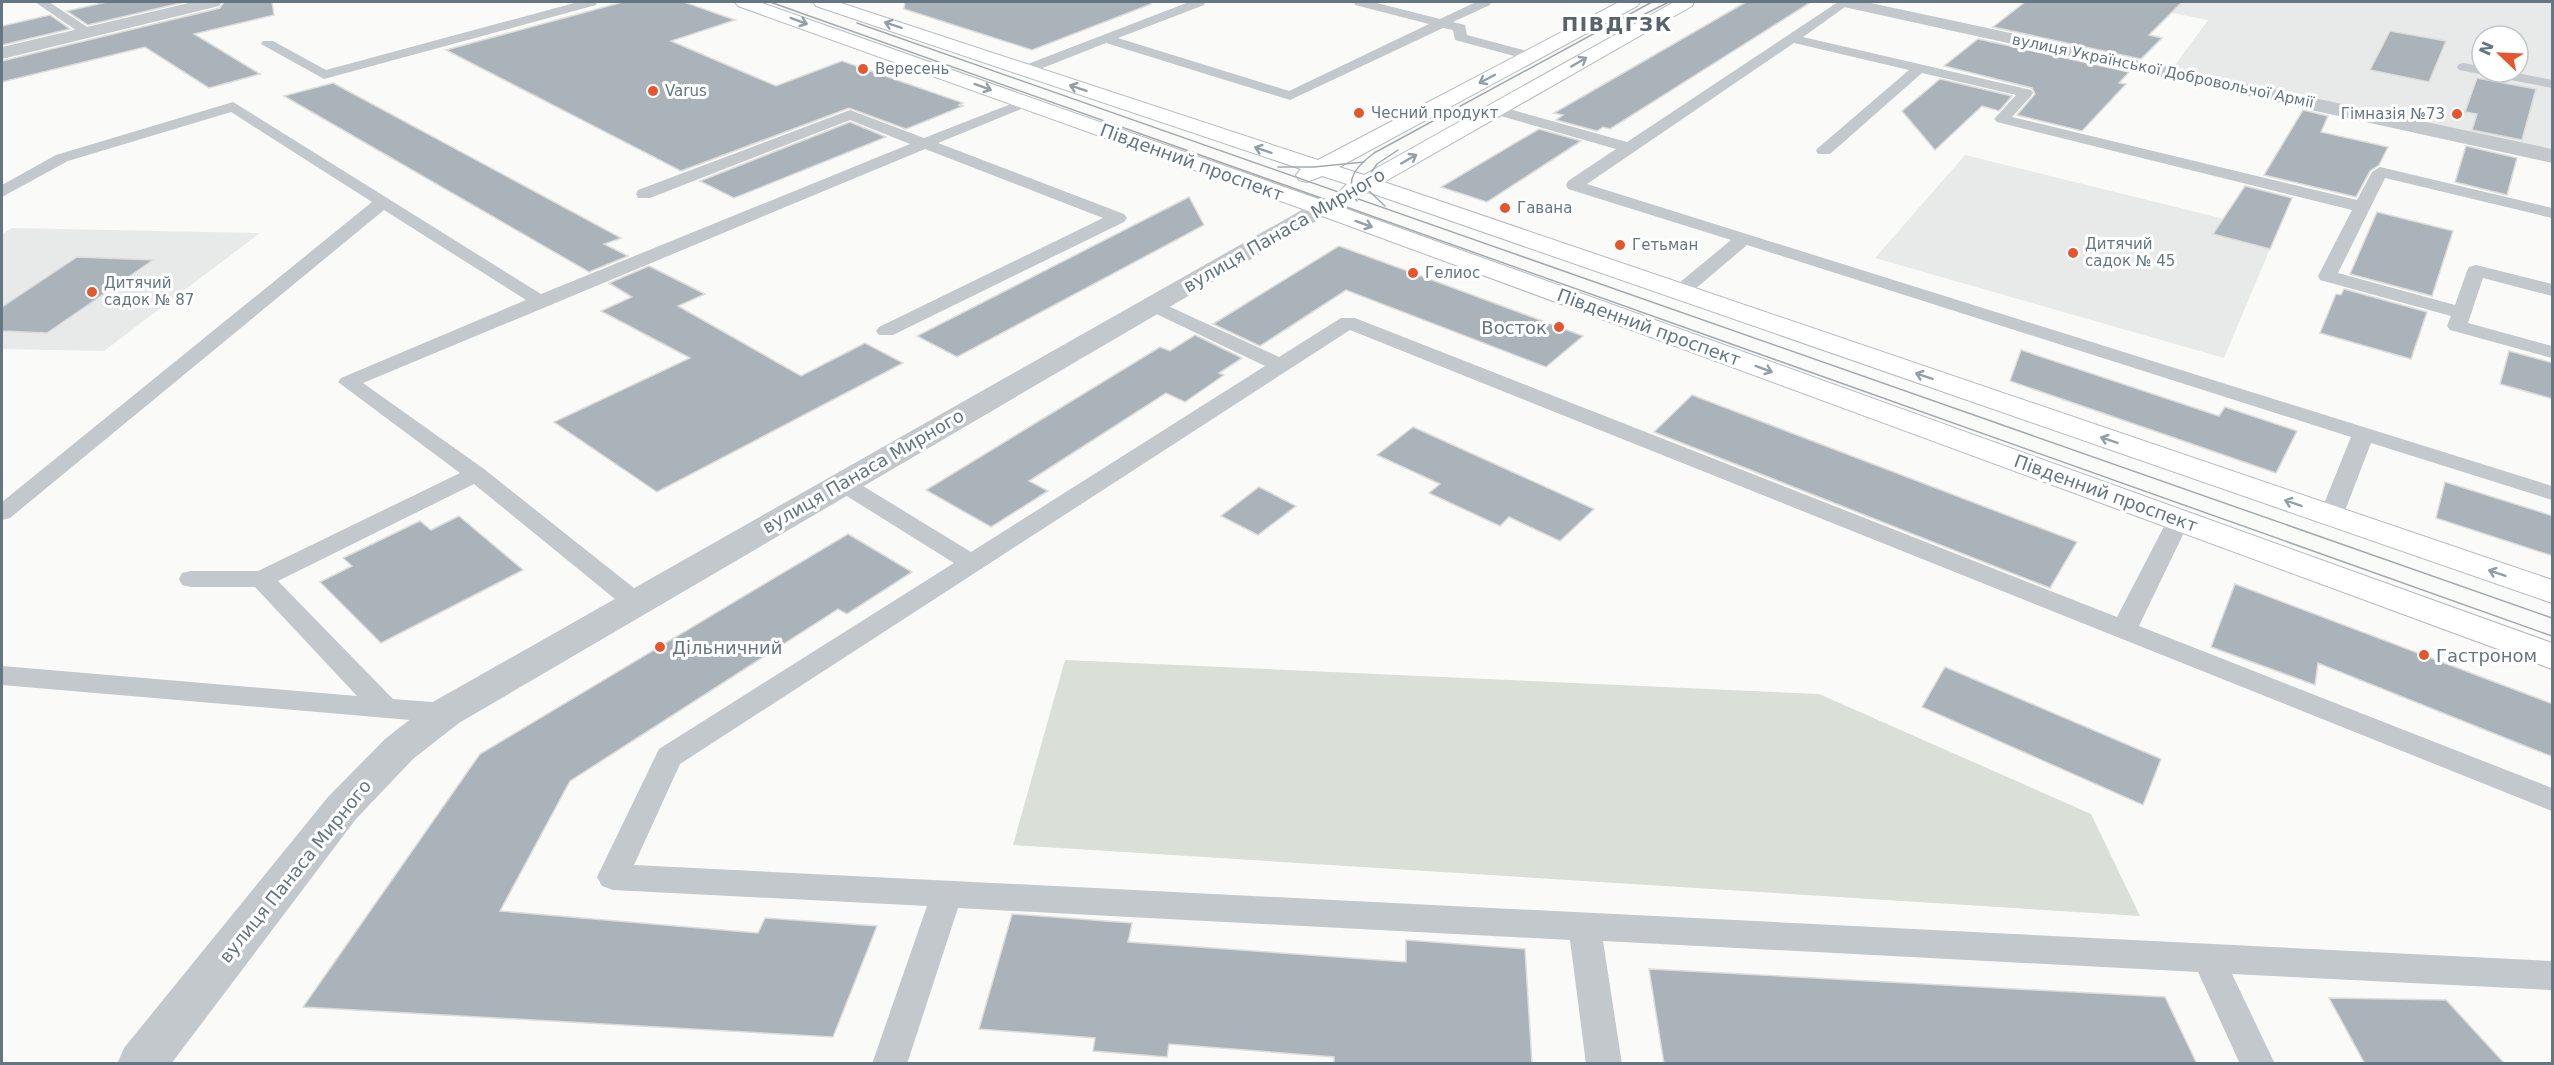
<svg xmlns="http://www.w3.org/2000/svg" width="2554" height="1065" font-family="'DejaVu Sans',sans-serif">
  <style>
    .built { fill: #e8e9e9; fill-rule: evenodd }
    .green { fill: #dadfd7 }
    .building { fill: #aab3b9; stroke: #dcdcda; stroke-width: 1.5 }
    .lines { fill: none; stroke-linecap: round; stroke-linejoin: round }
    .secondary-casing { stroke: #b3babf; stroke-width: 2 }
    .service { fill: #c3c8cc; fill-rule: evenodd }
    .minor { fill: #c3c8cc; fill-rule: evenodd }
    .secondary { fill: #fff; fill-rule: evenodd }
    .tram { stroke: #a2aab0; stroke-width: 1.5 }
    .oneway { stroke: #939fa8 }
    .poi-dot { fill: #e4572e; stroke: #fff; stroke-width: 2 }
    .labels { text-anchor: middle; dominant-baseline: central; stroke-width: 6; stroke-linejoin: round; paint-order: stroke }
    .far-poi-label { font-size: 15px; fill: #657683; stroke: #fff; text-anchor: start }
    .far-street-label { font-size: 15px; fill: #657683; stroke: #fff }
    .street-label { font-size: 18px; fill: #657683; stroke: #fff }
    .poi-label { font-size: 18px; fill: #657683; stroke: #fff; text-anchor: start }
    .far-district-label { font-size: 20px; font-weight: bold; letter-spacing: 1.5px; fill: #57646e; stroke: #fff }
  </style>
  <rect width="100%" height="100%" fill="#fafaf8"/>
  <!-- built -->
  <g class="built">
    <path d="M2115 2H2552V156L2169 73 2208 20ZM2482 36H2518V72H2482Z"/>
    <path d="M1965 155 2277 232 2224 358 1875 258Z"/>
    <path d="M12 228 260 233 104 351 2 349V234Z"/>
  </g>
  <!-- green -->
  <path class="green" d="M1065 660 1819 694 2091 814 2140 916 1013 845Z"/>
  <!-- building -->
  <g class="building">
    <path d="M107 2H185L88 25 67 11Z"/>
    <path d="M224 2H272L274 15 194 34 260 74 209 88 145 47 2 82V61L220 8Z"/>
    <path d="M623 2H684L735 20 671 41 776 86 842 61 963 103 959 105 963 106 906 129 849 108 681 171 446 50Z"/>
    <path d="M905 2H1151V4L1032 50 904 9Z"/>
    <path d="M1746 2H1811L1610 129 1603 127 1597 131 1556 120 1563 115 1554 113Z"/>
    <path d="M2025 2H2182L2149 35 2162 38 2141 59 1993 27Z"/>
    <path d="M50 15 70 29 2 45V26Z"/>
    <path d="M2390 31 2446 41 2429 82 2370 70Z"/>
    <path d="M1978 39 2129 72 2119 83 2126 84 2082 131 2017 115 2035 94 2032 88 1944 66Z"/>
    <path d="M2477 78 2536 89 2522 140 2472 130 2477 114 2465 112Z"/>
    <path d="M1940 79 2012 96 1999 111 1982 106 1935 150 1902 111Z"/>
    <path d="M333 83 621 238 604 244 628 256 589 272 284 96Z"/>
    <path d="M2303 110 2328 116 2321 132 2388 147 2379 165 2370 171 2356 197 2264 175Z"/>
    <path d="M850 122 886 137 734 198 700 181Z"/>
    <path d="M1539 129 1581 141 1487 202 1441 187Z"/>
    <path d="M2466 146 2517 158 2507 195 2455 182Z"/>
    <path d="M2245 186 2292 198 2270 249 2213 234Z"/>
    <path d="M1189 197 1204 225 957 357 917 336Z"/>
    <path d="M2377 212 2453 231 2432 296 2350 274Z"/>
    <path d="M1339 246 1413 273 1583 336 1546 367 1346 290 1260 346 1213 324Z"/>
    <path d="M77 257 153 260 47 333 2 331V307Z"/>
    <path d="M649 266 705 294 678 306 801 376 865 343 903 363 657 492 554 422 690 358 601 311 632 297 609 283Z"/>
    <path d="M2344 289 2427 312 2411 359 2320 333 2336 294 2341 295Z"/>
    <path d="M1195 335 1242 358 1219 373 1224 375 1185 402 1166 393 1029 481 1048 491 991 527 926 490 1160 347 1170 351Z"/>
    <path d="M2021 350 2219 416 2225 407 2297 431 2276 473 2010 381Z"/>
    <path d="M2509 351 2553 363V399L2500 384Z"/>
    <path d="M1692 395 2077 542 2050 588 1654 432Z"/>
    <path d="M1413 427 1594 509 1560 541 1509 517 1500 526 1429 493 1440 484 1377 455Z"/>
    <path d="M2445 482 2553 516V556L2436 518Z"/>
    <path d="M1259 487 1296 506 1258 535 1221 516Z"/>
    <path d="M459 516 523 570 381 643 320 582 352 566 343 558 420 521 431 530Z"/>
    <path d="M848 534 912 572 847 614 838 609 570 781 500 911 758 933 765 918 877 926 833 1037 303 1007 480 754Z"/>
    <path d="M2235 584 2553 704V757L2318 663 2315 685 2211 647Z"/>
    <path d="M1945 667 2161 759 2143 805 1922 707Z"/>
    <path d="M1012 914 1132 923 1128 942 1406 962V940L1525 949 1532 1064H1334V1057L1169 1044 1167 1057 1093 1051 1095 1038 979 1029Z"/>
    <path d="M1649 969 2165 997 2197 1064H1664Z"/>
    <path d="M2329 998 2446 1000 2505 1064H2365Z"/>
  </g>
  <g class="lines">
    <!-- secondary casing -->
    <g class="secondary-casing">
      <g id="secondary">
        <path d="M735 2H759L1330 203 2552 643V669L1314 213 738 6Z"/>
        <path d="M813 2H838L1318 160 1619 2H1640L1637 6 1339 167 1364 175 1674 2H1694L1692 6 1384 182 2552 580V603L1368 192 1352 198 1344 196 1340 191 1347 184 1322 176 1307 182 1299 180 1296 175 1301 169 816 6Z"/>
      </g>
    </g>
    <!-- service -->
    <g class="service">
      <path d="M35 2H49L95 32 88 36 83 35Z"/>
      <path d="M578 2H597L596 5 324 79 261 44 263 41H273L326 70Z"/>
      <path d="M1189 2H1205L1204 5 1118 38 1289 91 1429 24 1355 5 1354 2H1373L1440 19 1476 2H1491L1490 5 1453 22 1465 25 1467 35 1534 53 1536 56 1529 60 1455 40 1453 30 1443 28 1290 100 1106 43 1030 73H1020L1018 70 1020 67Z"/>
      <path d="M1838 2H1852L1803 37 2031 90 2033 93 2031 96 2012 117 2357 200 2372 172 2380 167 2552 208V218L2385 178 2338 273 2455 305 2467 271 2469 267 2476 265 2552 284V296L2483 278 2468 323 2552 346V358L2450 330 2447 326 2451 316 2320 280 2318 276 2352 210 1997 122 1994 119 1997 116 2016 95 1922 73 1830 154H1818L1816 151 1818 148 1909 70 1794 43 1587 184 2552 486V500L2371 443 2343 516 2339 521 2331 523 2323 521 2319 516 2351 437 1747 245 1687 296H1673L1671 292 1673 288 1731 240 1568 189 1566 185 1568 181 1616 149 1490 113 1487 110 1495 105 1627 142Z"/>
      <path d="M2464 63 2482 67V72H2512L2552 80V88L2459 70 2457 67 2459 64Z"/>
      <path d="M1026 98 1033 102 1031 105 938 143 1124 214 1127 218 1124 222 893 335H879L876 331 879 327 1103 218 925 149 363 383 484 469 644 596 648 602 644 608 635 611 626 608 474 484 278 581 393 699 445 703 455 706 459 713 455 720 445 723 2 685V666L357 696 255 587H191L182 585 179 579 182 573 191 571H258L460 473 338 382 341 378 526 300 384 210 10 518 2 520V502L372 202 231 112 68 161 2 197V185L56 155 233 102 541 294 910 144 850 120 650 198H638L636 194 638 190 850 110 924 138Z"/>
      <path d="M1153 299 1279 357 1341 318H1355L2117 617 2170 515 2178 513 2186 515 2190 520 2139 626 2552 788V811L1350 330 680 764 634 865 2552 961V990L2232 974 2275 1064H2240L2198 972 1603 941 1622 1064H1586L1570 940 958 908 907 1064H872L927 906 613 890 602 886 597 877 659 749 954 563 834 488 831 483 834 478 842 476 850 478 971 552 1265 366 1146 309 1143 305 1146 301Z"/>
    </g>
    <!-- minor -->
    <g class="minor">
      <path d="M193 2H222L219 6 2 59V47Z"/>
      <path d="M1836 2H1866L2552 149V163L1844 7 1838 6Z"/>
      <path d="M1322 201 1330 203 1334 208 1330 213 459 723 413 759 356 819 171 1064H117L124 1048 328 797 385 739 431 703 1314 203Z"/>
    </g>
    <!-- secondary -->
    <use href="#secondary" class="secondary"/>
    <!-- tram -->
    <g class="tram">
      <path d="M770 2 2552 636"/>
      <path d="M1645 14 1669 2"/>
      <path d="M857 23 2552 618"/>
      <path d="M1278 167H1314L1364 162"/>
      <path d="M1357 201C1343 180 1357 166 1374 153L1652 2"/>
      <path d="M1385 206 1369 191 1367 179 1377 164 1398 150"/>
    </g>
  </g>
  <!-- one-way arrows -->
  <defs><path id="oneway-shaft" d="M-6 0H5M1.5-3L5.5 0L1.5 3" fill="none" stroke-width="1.6" stroke-linecap="round" stroke-linejoin="round" transform="scale(1.5)"/></defs>
  <g class="oneway">
    <use href="#oneway-shaft" transform="translate(799 21) rotate(20)"/>
    <use href="#oneway-shaft" transform="translate(893 25) rotate(-162)"/>
    <use href="#oneway-shaft" transform="translate(1579 62) rotate(-30)"/>
    <use href="#oneway-shaft" transform="translate(1487 79) rotate(152)"/>
    <use href="#oneway-shaft" transform="translate(983 87) rotate(20)"/>
    <use href="#oneway-shaft" transform="translate(1078 88) rotate(-161)"/>
    <use href="#oneway-shaft" transform="translate(1263 150) rotate(-161)"/>
    <use href="#oneway-shaft" transform="translate(1409 159) rotate(-30)"/>
    <use href="#oneway-shaft" transform="translate(1364 224) rotate(20)"/>
    <use href="#oneway-shaft" transform="translate(1764 369) rotate(20)"/>
    <use href="#oneway-shaft" transform="translate(1924 376) rotate(-161)"/>
    <use href="#oneway-shaft" transform="translate(2109 440) rotate(-161)"/>
    <use href="#oneway-shaft" transform="translate(2293 503) rotate(-161)"/>
    <use href="#oneway-shaft" transform="translate(2497 573) rotate(-161)"/>
  </g>
  <!-- markers -->
  <g class="poi-dot">
    <circle cx="863" cy="69" r="6"/>
    <circle cx="653" cy="91" r="6"/>
    <circle cx="1359" cy="113" r="6"/>
    <circle cx="2457" cy="114" r="6"/>
    <circle cx="1505" cy="208" r="6"/>
    <circle cx="1620" cy="245" r="6"/>
    <circle cx="2073" cy="253" r="6"/>
    <circle cx="1413" cy="273" r="6"/>
    <circle cx="92" cy="292" r="6"/>
    <circle cx="1559" cy="327" r="6"/>
    <circle cx="660" cy="647" r="6"/>
    <circle cx="2424" cy="655" r="6"/>
  </g>
  <g class="labels">
    <!-- far-poi labels -->
    <g class="far-poi-label">
      <text x="875" y="69">Вересень</text>
      <text x="665" y="91">Varus</text>
      <text x="1371" y="113">Чесний продукт</text>
      <text x="2445" y="114" text-anchor="end">Гімназія №73</text>
      <text x="1517" y="208">Гавана</text>
      <text x="2085" y="244">Дитячий<tspan x="2085" dy="17">садок № 45</tspan></text>
      <text x="1632" y="245">Гетьман</text>
      <text x="1425" y="273">Гелиос</text>
      <text x="104" y="283">Дитячий<tspan x="104" dy="17">садок № 87</tspan></text>
    </g>
    <!-- far-street labels -->
    <g class="far-street-label">
      <text transform="translate(2163 71) rotate(12)">вулиця Української Добровольчої Армії</text>
    </g>
    <!-- street labels -->
    <g class="street-label">
      <text transform="translate(1192 162) rotate(20)">Південний проспект</text>
      <text transform="translate(1284 230) rotate(-30)">вулиця Панаса Мирного</text>
      <text transform="translate(1649 327) rotate(20)">Південний проспект</text>
      <text transform="translate(863 471) rotate(-30)">вулиця Панаса Мирного</text>
      <text transform="translate(2106 493) rotate(20)">Південний проспект</text>
      <text transform="translate(295 871) rotate(-51)">вулиця Панаса Мирного</text>
    </g>
    <!-- poi labels -->
    <g class="poi-label">
      <text x="1547" y="327" text-anchor="end">Восток</text>
      <text x="672" y="647">Дільничний</text>
      <text x="2436" y="655">Гастроном</text>
    </g>
    <!-- far-district labels -->
    <g class="far-district-label">
      <text x="1617" y="24">ПІВДГЗК</text>
    </g>
  </g>
  <!-- border -->
  <rect width="2554" height="1065" fill="none" stroke="#657683" stroke-width="6"/>
  <!-- north arrow -->
  <g transform="translate(2500 54) rotate(293)"><circle r="28" fill="#ffffff" stroke="#c1c8cd" stroke-width="1.5"/>
  <path d="M0-4.5L10 22L0 15L-10 22Z" fill="#e4572e"/>
  <text y="-9" font-size="16" font-weight="bold" text-anchor="middle" fill="#657683">N</text>
  </g>
</svg>
